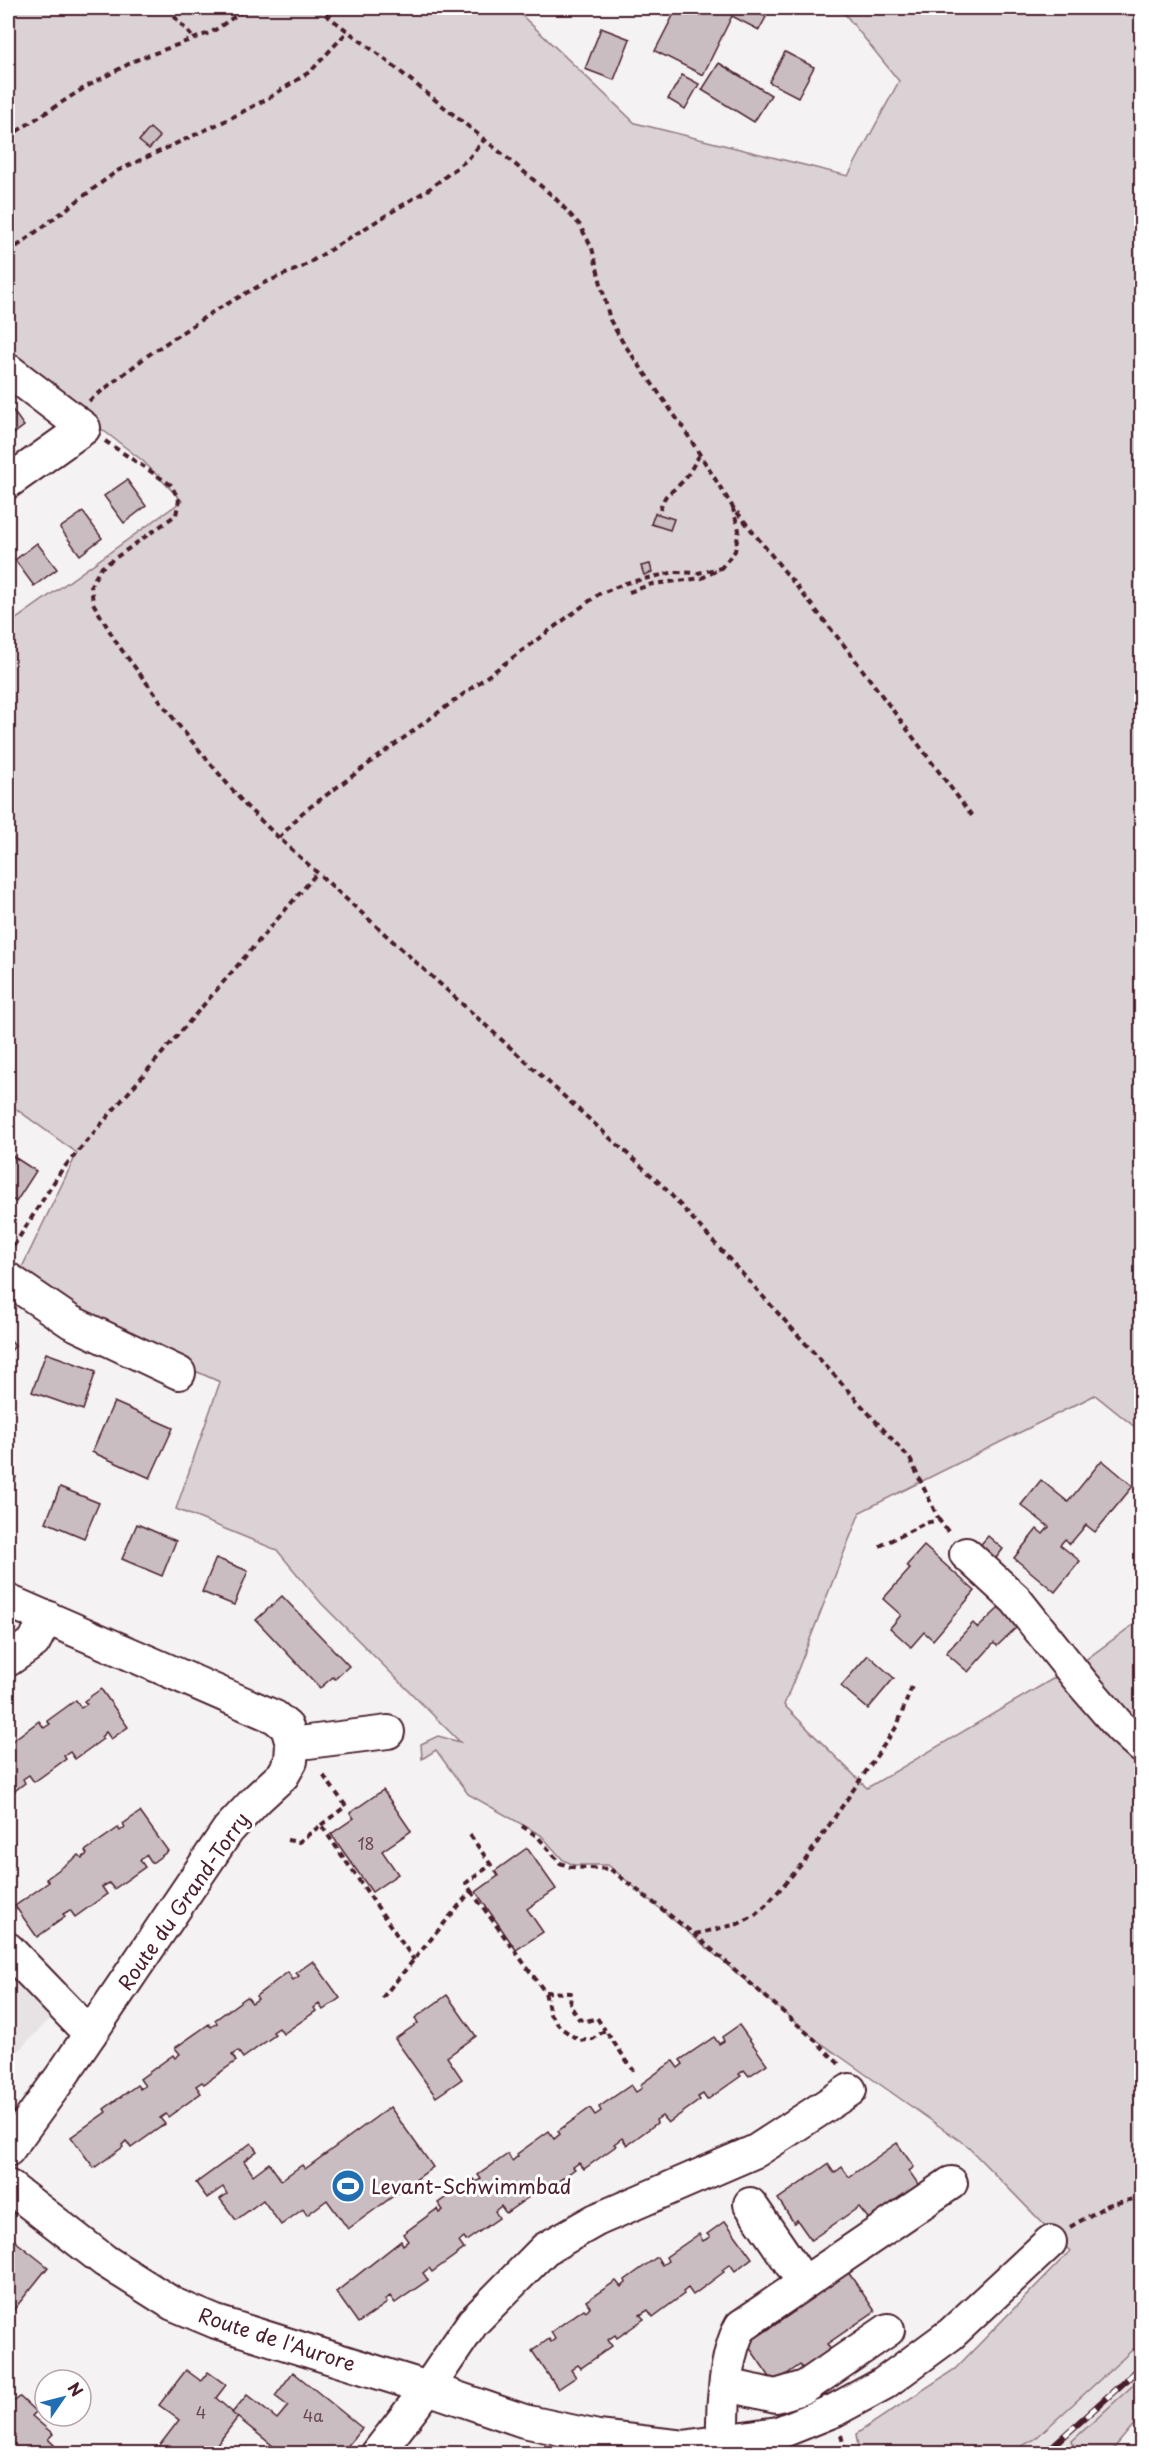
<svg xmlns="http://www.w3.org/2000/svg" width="1149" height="2461" font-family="'Playpen Sans',sans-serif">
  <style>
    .built { fill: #e7e2e3 }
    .green { fill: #dbd2d5; stroke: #927880; stroke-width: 1.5 }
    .building { fill: #cabdc1; stroke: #4a1f2b; stroke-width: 1.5 }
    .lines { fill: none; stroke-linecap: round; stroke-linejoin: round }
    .minor-casing { stroke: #4a1f2b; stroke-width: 36 }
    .path { stroke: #4a1f2b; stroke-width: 4; stroke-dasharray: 6 4.5; stroke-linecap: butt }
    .minor { stroke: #fff; stroke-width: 32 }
    .rail-casing { stroke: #4a1f2b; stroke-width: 7 }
    .rail { stroke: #fff; stroke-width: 4.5; stroke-dasharray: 14; stroke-linecap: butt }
    .labels { text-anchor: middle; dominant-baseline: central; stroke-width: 6; stroke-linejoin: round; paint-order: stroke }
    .number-label { font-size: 16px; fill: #6a4650 }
    .street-label { font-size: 20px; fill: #4a1f2b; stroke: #fff }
    .poi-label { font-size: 20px; fill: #4a1f2b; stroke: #fff; text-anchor: start }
  </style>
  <rect width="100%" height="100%" fill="#f4f2f2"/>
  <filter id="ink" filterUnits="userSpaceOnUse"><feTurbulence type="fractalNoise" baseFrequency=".0167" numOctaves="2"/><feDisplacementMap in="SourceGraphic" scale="12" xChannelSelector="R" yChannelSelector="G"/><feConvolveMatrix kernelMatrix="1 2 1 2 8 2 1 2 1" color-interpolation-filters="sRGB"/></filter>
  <g filter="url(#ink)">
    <!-- built -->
    <g class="built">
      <path d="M8 1965 56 2013 8 2061Z"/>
      <path d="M1141 2342V2398L1080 2453 1009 2454 1035 2439Z"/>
    </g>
    <!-- green -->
    <g class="green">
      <path d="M8 8H514L635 123 848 176 899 81 840 8H1141V1432L1095 1395 860 1512 784 1705 867 1788 1085 1660 1141 1619V2342L1035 2439 1009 2453H859L856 2434 955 2369 1070 2251 966 2145 814 2038 608 1865H574L563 1860 541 1835 468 1794 436 1750 422 1759 421 1744 438 1736 460 1742 321 1603 277 1550 176 1509 220 1382 44 1304 14 1284 77 1153 8 1103V625L182 501 143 461 8 357Z"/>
      <path d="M1141 2378V2416L1110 2453H1076L1072 2441Z"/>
    </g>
    <!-- building -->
    <g class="building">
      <path d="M677 8H747L766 17 759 30 732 16 703 75 655 51Z"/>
      <path d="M601 28 630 39 614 80 585 69Z"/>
      <path d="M785 52 814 67 798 97 769 82Z"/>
      <path d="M719 63 771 95 754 122 702 90Z"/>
      <path d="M682 75 699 84 685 109 668 99Z"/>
      <path d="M150 128 160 137 149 149 139 141Z"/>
      <path d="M8 404 24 426 8 438Z"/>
      <path d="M127 480 146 506 124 523 104 496Z"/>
      <path d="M83 512 102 538 80 555 60 528Z"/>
      <path d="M655 513 674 519 670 530 651 524Z"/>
      <path d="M37 543 57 569 34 586 15 560Z"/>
      <path d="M650 564 652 572 644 575 641 566Z"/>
      <path d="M8 1153 36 1171 16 1202 8 1196Z"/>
      <path d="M8 1338 15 1346 8 1354Z"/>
      <path d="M46 1353 96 1371 83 1410 32 1392Z"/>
      <path d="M114 1402 173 1428 150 1478 92 1452Z"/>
      <path d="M1102 1460 1133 1486 1095 1532 1086 1525 1070 1544 1065 1539 1060 1545 1080 1561 1055 1592 1014 1558 1037 1529 1043 1534 1049 1527 1021 1505 1041 1480 1068 1502Z"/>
      <path d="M8 1473 16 1477 8 1495Z"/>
      <path d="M60 1487 99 1503 84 1538 46 1522Z"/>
      <path d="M137 1524 176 1541 162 1576 122 1559Z"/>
      <path d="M988 1536 1003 1549 993 1562 977 1549Z"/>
      <path d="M924 1546 975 1591 933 1640 924 1632 911 1647 890 1628 901 1615 883 1599 910 1569 907 1565Z"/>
      <path d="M216 1558 248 1571 234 1605 202 1592Z"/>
      <path d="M282 1596 349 1666 335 1679 333 1677 320 1688 256 1620Z"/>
      <path d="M1003 1604 1021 1623 997 1646 994 1643 968 1672 946 1653 973 1623 978 1628Z"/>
      <path d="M868 1655 894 1678 868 1709 841 1686Z"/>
      <path d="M101 1689 128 1727 111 1739 106 1732 101 1737 103 1739 75 1759 70 1752 64 1756 66 1759 34 1782 29 1775 23 1779 25 1783 8 1796V1744L39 1721 44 1728 50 1724 47 1721 76 1700 81 1708 87 1704 84 1701Z"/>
      <path d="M383 1790 411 1831 382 1851 398 1874 372 1892 331 1834 354 1818 350 1813Z"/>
      <path d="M140 1812 168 1851 152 1863 147 1855 140 1860 145 1867 114 1889 109 1883 102 1887 107 1894 75 1917 70 1910 63 1914 65 1917 37 1937 15 1906 49 1882 46 1879 79 1855 82 1858 87 1854 85 1851 118 1828 120 1831 125 1827 123 1824Z"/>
      <path d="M527 1848 556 1889 527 1909 543 1932 516 1950 476 1892 498 1876 495 1871Z"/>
      <path d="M313 1961 340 1998 323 2010 319 2004 314 2008 316 2011 283 2034 279 2028 273 2032 275 2035 243 2058 238 2051 232 2055 236 2061 204 2084 202 2082 196 2086 201 2093 168 2117 166 2114 160 2118 165 2124 131 2148 126 2141 122 2145 123 2147 94 2168 71 2137 106 2112 104 2109 137 2085 140 2089 145 2086 140 2079 173 2055 175 2058 180 2054 175 2048 209 2024 211 2027 217 2023 215 2020 247 1997 252 2003 258 1999 256 1996 288 1972 293 1980 299 1976 296 1973Z"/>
      <path d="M447 1995 476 2036 447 2057 462 2079 436 2097 395 2039 418 2023 415 2018Z"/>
      <path d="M739 2025 767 2064 749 2076 744 2070 739 2074 741 2076 707 2100 703 2094 698 2097 700 2100 668 2123 662 2116 656 2120 657 2123 627 2145 622 2138 614 2144 616 2146 584 2169 579 2163 573 2167 575 2169 542 2193 537 2186 531 2190 533 2194 506 2213 501 2206 495 2211 499 2218 466 2241 464 2238 459 2242 464 2249 432 2272 429 2268 423 2273 428 2280 395 2303 390 2296 385 2300 387 2303 358 2323 336 2292 401 2241 403 2245 408 2241 403 2234 437 2209 439 2213 443 2210 438 2203 473 2179 476 2182 481 2179 478 2175 508 2154 512 2161 518 2156 517 2154 549 2131 554 2139 560 2134 558 2131 590 2108 595 2115 601 2111 599 2107 631 2085 636 2092 642 2088 640 2085 673 2061 678 2068 683 2064 680 2060 714 2037 719 2044 724 2041 722 2037Z"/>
      <path d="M390 2107 433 2167 348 2229 327 2200 307 2215 303 2209 281 2225 263 2200 236 2220 220 2199 227 2194 223 2187 207 2198 196 2183 251 2143 257 2151 244 2161 253 2175 269 2163 281 2180 302 2165 305 2169Z"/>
      <path d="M897 2143 914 2167 909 2171 921 2188 872 2223 859 2207 811 2240 797 2220 794 2223 778 2199 828 2164 834 2173 842 2167 849 2177Z"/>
      <path d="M725 2221 752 2258 735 2271 730 2264 722 2270 724 2272 693 2295 688 2288 683 2292 684 2294 653 2317 648 2310 640 2315 644 2319 617 2338 615 2335 608 2340 612 2346 581 2368 578 2365 571 2370 576 2377 558 2389 532 2351 549 2339 551 2342 555 2339 551 2332 584 2309 586 2311 590 2307 586 2301 616 2281 621 2287 626 2283 625 2280 657 2257 662 2265 668 2261 666 2257 699 2234 703 2241 710 2237 707 2234Z"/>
      <path d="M10 2237 48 2267 12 2312 8 2309V2240Z"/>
      <path d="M848 2272 875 2311 827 2344 833 2353 805 2372 800 2365 774 2383 747 2344 795 2311 790 2303 807 2292 811 2297Z"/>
      <path d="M186 2370 201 2381 208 2372 226 2385 216 2398 238 2417 210 2454H153L179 2420 159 2405Z"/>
      <path d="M293 2372 362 2428 341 2454H283L232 2413 247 2395 277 2419 288 2406 275 2396Z"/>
      <path d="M20 2397 36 2412 32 2416 53 2434 48 2439 63 2454H8V2406Z"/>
    </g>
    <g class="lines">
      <!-- minor casing -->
      <g class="minor-casing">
        <g id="minor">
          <path d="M8 370 84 428 8 482"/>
          <path d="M8 1279 71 1322 179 1373"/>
          <path d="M966 1554 1016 1600 1082 1683 1121 1728 1142 1747"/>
          <path d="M8 1601 275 1717 287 1727 292 1744 291 1761 283 1775 257 1799 228 1830 61 2077 8 2150"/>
          <path d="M8 1660 34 1642 47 1617"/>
          <path d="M292 1744 388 1732"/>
          <path d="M8 1949 90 2034"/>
          <path d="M8 2186 105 2261 173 2304 216 2322 428 2388 524 2421 598 2437 684 2447 778 2433 835 2410 883 2384 951 2334 1050 2242"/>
          <path d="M750 2204 804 2283"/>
          <path d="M727 2385 776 2396 805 2387 888 2330"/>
          <path d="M723 2441C722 2409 725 2354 741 2326L951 2183"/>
          <path d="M377 2454 428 2388 473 2322 545 2249 596 2220 756 2151 850 2090"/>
        </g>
      </g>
      <!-- path -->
      <g class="path">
        <path d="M167 8 194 39"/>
        <path d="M317 8 382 57 511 161 554 197 579 224 592 248 610 320 622 341 682 426 732 506 847 649 972 816"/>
        <path d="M8 137 84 88 136 60 212 32 247 8"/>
        <path d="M8 253 117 171 229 119 267 99 311 71 348 31"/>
        <path d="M89 401 147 356 211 313 264 283 302 267 429 189 468 159 484 140"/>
        <path d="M105 441 171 485 179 500 176 515 101 568 91 585 93 603 118 645 180 727 245 805 279 838 663 1186 910 1459 939 1520"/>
        <path d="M660 510C666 490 667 497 680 484 688 477 693 465 699 456"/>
        <path d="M629 592 652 584 702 578 721 568 735 551 739 530 733 509"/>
        <path d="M279 838 302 813 599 594 626 583 675 572 698 573 721 568"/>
        <path d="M8 1255 61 1171 317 873"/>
        <path d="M880 1546 925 1523 939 1520 950 1534"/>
        <path d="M321 1825 346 1806 323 1775"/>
        <path d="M522 1826 538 1837 560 1863 571 1867 610 1869 694 1934 814 2039 841 2066"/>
        <path d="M287 1840 299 1842 321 1825 414 1960"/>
        <path d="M471 1891 545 1992 550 2014 561 2028 580 2041 593 2039 605 2030 634 2071"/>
        <path d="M695 1934 738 1924 755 1915 770 1901 806 1859 897 1726 912 1686"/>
        <path d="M545 1992 571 1993 570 2005 579 2019 587 2021 597 2018 605 2030"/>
        <path d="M382 1998 471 1891 466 1883 491 1865 468 1832"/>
        <path d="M1070 2227 1108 2205 1142 2197"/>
        <path d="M841 2435 846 2454"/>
      </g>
      <!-- minor -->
      <use href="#minor" class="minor"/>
      <!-- rail casing -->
      <g class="rail-casing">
        <path id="rail" d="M1044 2454 1142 2366"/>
      </g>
      <!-- rail -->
      <use href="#rail" class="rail"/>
    </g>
  </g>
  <!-- icons -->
  <defs>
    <g id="stadium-disc" transform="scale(1.725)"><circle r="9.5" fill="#1f6fb2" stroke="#fff"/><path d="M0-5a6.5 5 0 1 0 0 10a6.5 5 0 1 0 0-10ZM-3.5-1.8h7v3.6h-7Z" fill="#fff"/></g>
  </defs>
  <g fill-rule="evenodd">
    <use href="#stadium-disc" x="348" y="2186"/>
  </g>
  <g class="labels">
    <!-- number labels -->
    <g class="number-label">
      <text x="366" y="1843">18</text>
      <text x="201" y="2412">4</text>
      <text x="313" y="2415">4a</text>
    </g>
    <!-- street labels -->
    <g class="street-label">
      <text transform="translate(183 1901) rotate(-55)">Route du Grand-Torry</text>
      <text transform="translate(277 2339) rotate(18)">Route de l'Aurore</text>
    </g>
    <!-- poi labels -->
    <g class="poi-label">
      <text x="371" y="2186">Levant-Schwimmbad</text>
    </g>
  </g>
  <!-- margin -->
  <rect width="1149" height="2461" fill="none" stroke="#fff" stroke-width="30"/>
  <rect x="15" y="15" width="1119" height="2431" fill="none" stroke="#4a1f2b" stroke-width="2" filter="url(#ink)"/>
  <!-- north arrow -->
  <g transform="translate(63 2398) rotate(55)"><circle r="28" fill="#ffffff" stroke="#b7a5aa" stroke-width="1.5"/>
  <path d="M0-4.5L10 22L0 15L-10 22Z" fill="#1f6fb2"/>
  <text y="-9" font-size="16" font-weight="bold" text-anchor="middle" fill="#4a1f2b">N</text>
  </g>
</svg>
